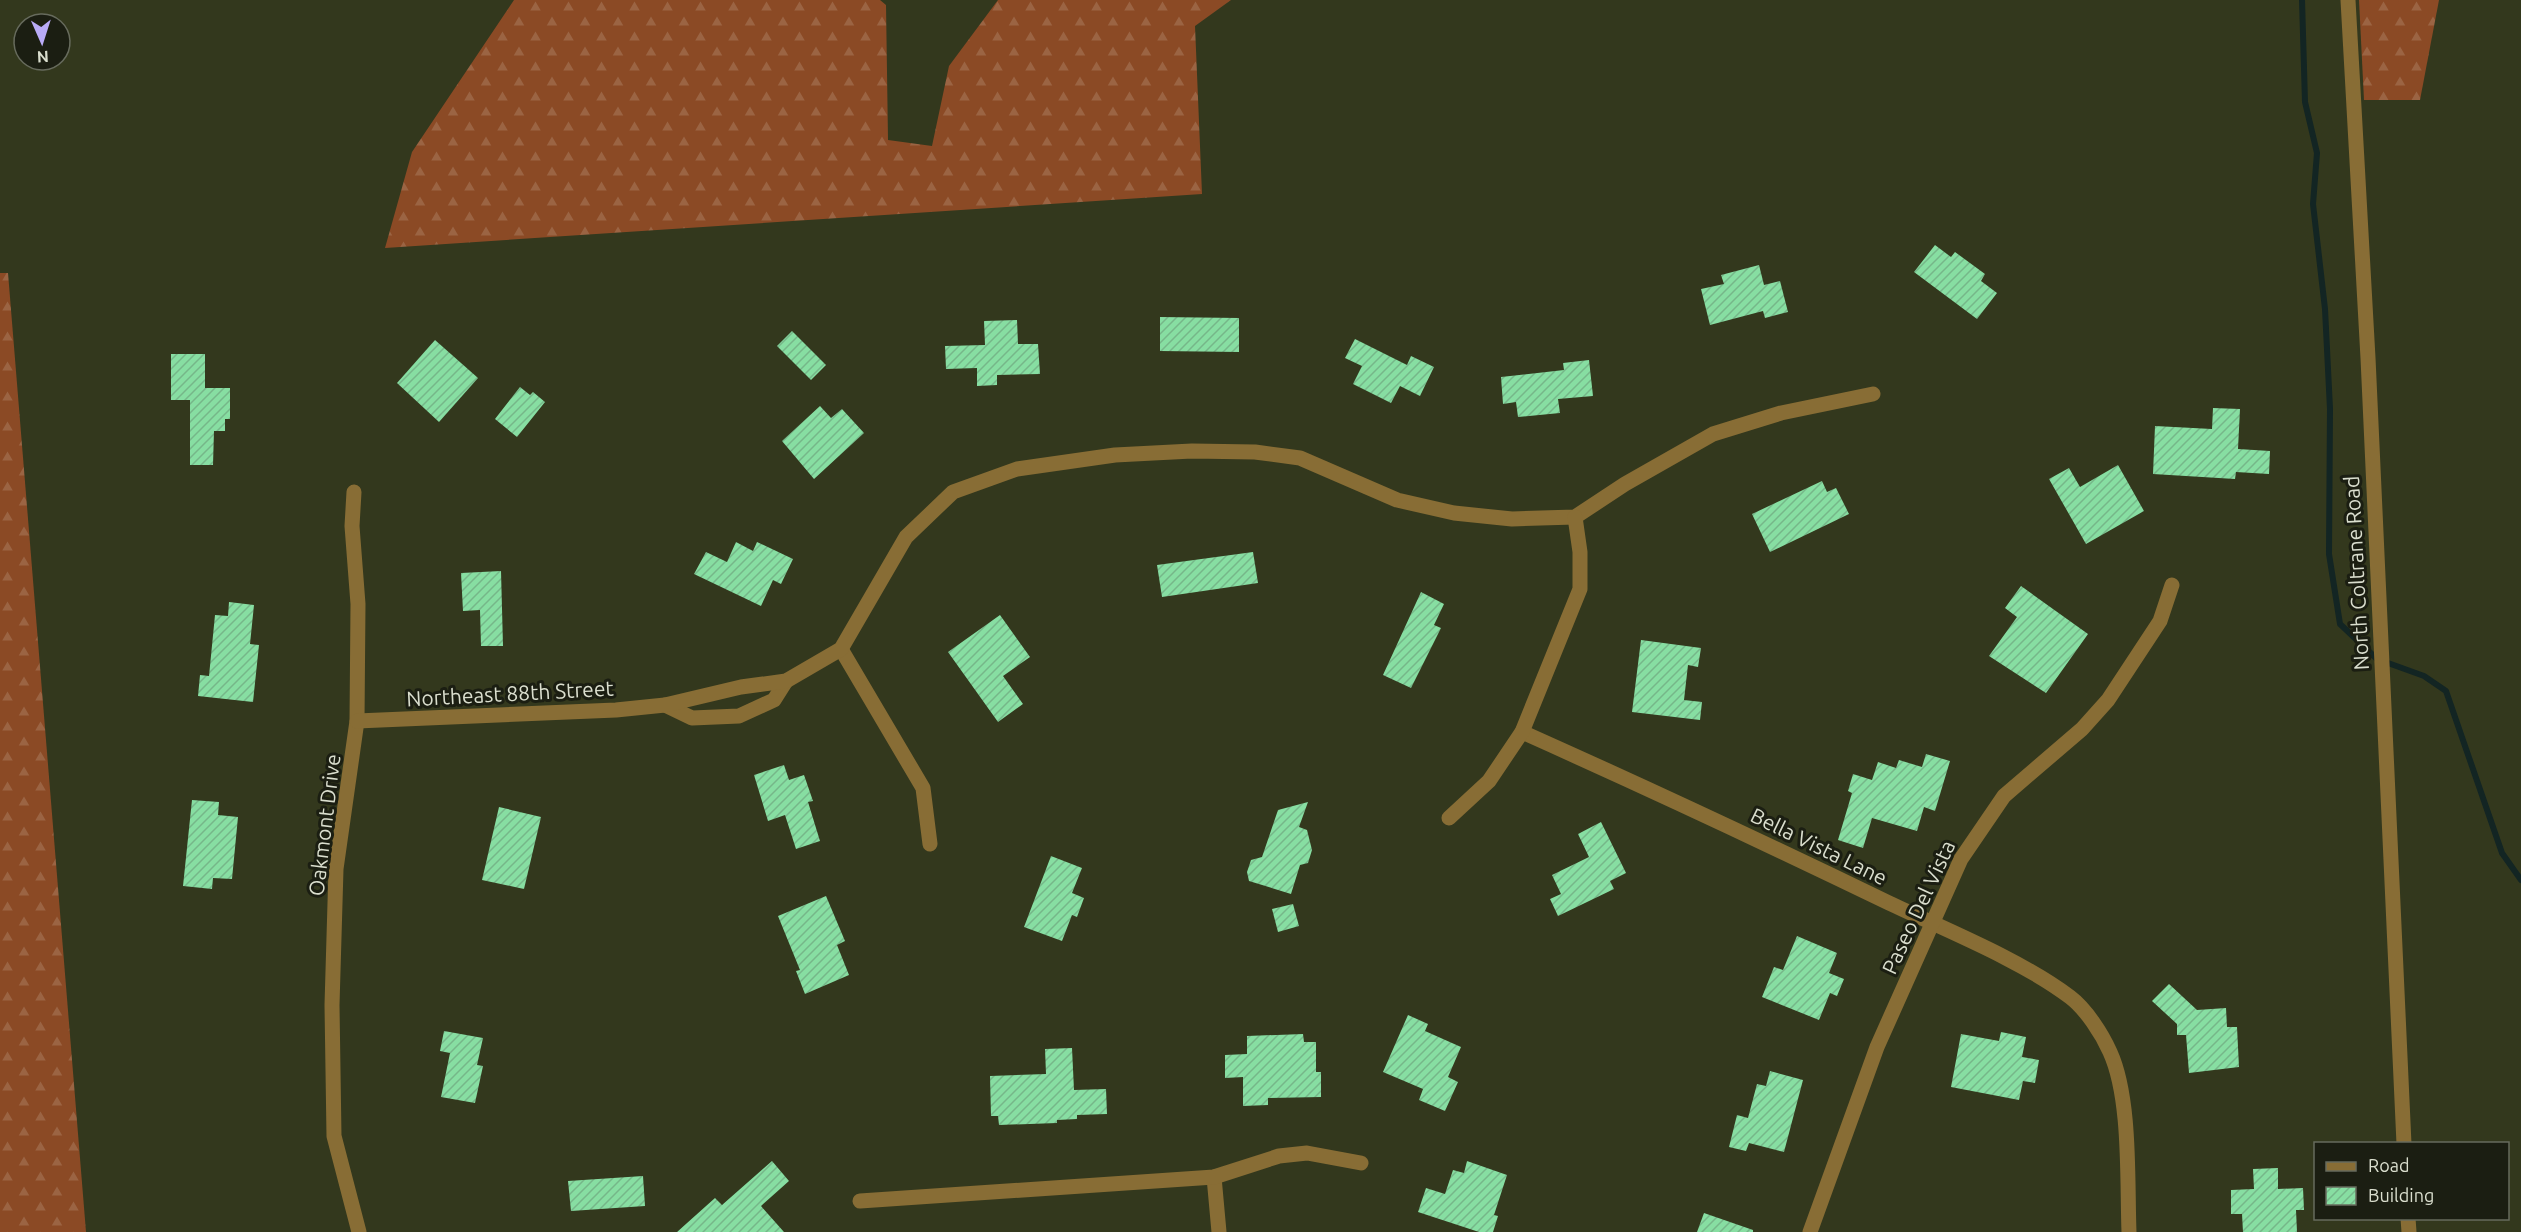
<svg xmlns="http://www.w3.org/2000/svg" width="2521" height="1232" font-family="Ubuntu,sans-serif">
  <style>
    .forest { fill: url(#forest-firs) }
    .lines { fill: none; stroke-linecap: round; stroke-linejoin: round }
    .stream { stroke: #132523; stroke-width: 6 }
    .building { fill: url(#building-hatch) }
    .minor { stroke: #886d35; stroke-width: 15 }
    .labels { text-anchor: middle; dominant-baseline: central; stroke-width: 6; stroke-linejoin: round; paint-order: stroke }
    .street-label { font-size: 21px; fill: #dadece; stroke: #1b1e12 }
  </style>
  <defs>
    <pattern id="forest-firs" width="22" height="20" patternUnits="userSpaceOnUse" patternTransform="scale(1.5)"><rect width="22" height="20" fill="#8b4a25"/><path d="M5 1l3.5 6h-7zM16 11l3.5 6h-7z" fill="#9b6443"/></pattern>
    <pattern id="building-hatch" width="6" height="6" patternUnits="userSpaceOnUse" patternTransform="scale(1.5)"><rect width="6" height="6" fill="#87dea2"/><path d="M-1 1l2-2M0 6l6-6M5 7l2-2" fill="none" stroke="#76b789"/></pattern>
  </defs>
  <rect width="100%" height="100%" fill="#33381d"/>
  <!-- forest -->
  <g class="forest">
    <path d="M514 0H880L886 5 888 140 932 146 949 66 998 0H1231L1195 26 1202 194 385 248 412 152Z"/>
    <path d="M2359 0H2439L2420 100H2364Z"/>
    <path d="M0 273H8L86 1232H0Z"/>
  </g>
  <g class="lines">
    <!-- stream -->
    <path class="stream" d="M2302 0 2305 102 2317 153 2313 204 2325 309 2330 409 2329 554 2340 624 2377 659 2424 676 2446 691 2502 853 2521 880"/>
  </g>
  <!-- building -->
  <g class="building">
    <path d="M1935 245 1951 257 1955 252 1985 274 1981 281 1997 293 1977 319 1914 272Z"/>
    <path d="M1759 265 1764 285 1780 281 1788 312 1765 318 1763 311 1710 325 1701 289 1724 284 1721 275Z"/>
    <path d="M1160 317 1239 318V352L1160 351Z"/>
    <path d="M1017 320 1018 344H1038L1040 374 997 375V385L977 386V368L946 369 945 346 985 345 984 321Z"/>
    <path d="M792 331 826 365 811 380 777 346Z"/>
    <path d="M1355 339 1407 365 1411 356 1434 367 1420 396 1400 386 1391 403 1353 384 1362 366 1345 358Z"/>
    <path d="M435 340 478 378 439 422 397 383Z"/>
    <path d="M171 354H205V388H230V419H225V431H214L213 465H190V400H171Z"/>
    <path d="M1589 360 1593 396 1558 399 1560 413 1518 417 1516 402 1503 404 1501 377 1564 370 1563 363Z"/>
    <path d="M520 387 530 395 533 392 545 402 517 437 495 419Z"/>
    <path d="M820 406 831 418 842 409 864 433 814 479 782 441Z"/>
    <path d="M2213 408 2240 409 2238 449 2270 451 2269 474 2236 472 2235 479 2153 474 2155 426 2212 429Z"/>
    <path d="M2118 465 2144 511 2086 544 2049 479 2069 468 2080 487Z"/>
    <path d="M1822 481 1827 492 1836 488 1849 514 1770 552 1752 514Z"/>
    <path d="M736 542 753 551 757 542 793 559 781 584 773 580 761 606 694 574 706 552 727 562Z"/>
    <path d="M1253 552 1258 583 1162 597 1157 565Z"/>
    <path d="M501 571 503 646H481L480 610 463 611 461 573Z"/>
    <path d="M2021 586 2088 634 2046 693 1989 656 2017 617 2005 608Z"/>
    <path d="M1421 592 1444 604 1434 625 1441 628 1411 688 1383 675Z"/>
    <path d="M229 602 254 605 250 644 259 645 253 702 198 696 200 675 209 676 215 615 228 616Z"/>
    <path d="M1000 615 1030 657 1003 676 1023 704 998 722 948 652Z"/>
    <path d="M1641 640 1701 648 1698 667 1688 665 1684 700 1702 702 1700 720 1632 712Z"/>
    <path d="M1926 754 1950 761 1935 811 1924 807 1917 831 1872 818 1863 848 1838 840 1852 793 1848 791 1853 774 1872 780 1878 762 1896 768 1899 760 1922 767Z"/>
    <path d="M784 765 789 780 804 775 813 801 808 802 820 841 796 849 785 815 768 821 754 775Z"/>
    <path d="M192 800 219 802 218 815 238 817 232 879 213 878 212 889 183 886Z"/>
    <path d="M1308 802 1299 827 1307 830 1312 850 1308 863 1300 865 1291 894 1249 881 1247 872 1251 860 1262 857 1278 810Z"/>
    <path d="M499 807 541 817 524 889 482 880Z"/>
    <path d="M1601 822 1626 873 1610 881 1614 889 1558 916 1550 899 1561 894 1552 875 1589 857 1578 834Z"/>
    <path d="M1051 856 1082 868 1072 893 1084 898 1077 917 1072 915 1062 941 1024 927Z"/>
    <path d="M826 896 845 941 837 945 849 975 805 994 796 971 800 970 778 916Z"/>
    <path d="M1293 904 1299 926 1278 932 1272 909Z"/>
    <path d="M1797 936 1837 953 1829 973 1844 979 1837 996 1830 993 1819 1020 1762 997 1774 967 1783 970Z"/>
    <path d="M2169 984 2197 1010 2226 1008 2227 1027H2237L2239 1067 2189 1073 2186 1035H2177V1024L2152 1001Z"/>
    <path d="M1408 1015 1428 1024 1425 1031 1461 1047 1448 1077 1458 1082 1445 1111 1419 1100 1423 1089 1383 1072Z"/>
    <path d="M444 1031 483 1038 477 1065 483 1066 475 1103 441 1097 450 1053 440 1051Z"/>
    <path d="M2001 1032 2026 1037 2022 1057 2039 1060 2035 1083 2023 1081 2019 1100 1951 1087 1961 1034 1999 1041Z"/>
    <path d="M1303 1034 1304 1042H1316V1072H1321V1097L1268 1098V1105L1243 1106V1077L1225 1078V1055L1247 1054V1036Z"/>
    <path d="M1072 1048 1074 1090 1106 1089 1107 1114 1077 1115V1119L1057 1120V1123L999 1125 998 1116H991L990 1076 1046 1074 1045 1049Z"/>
    <path d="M1770 1071 1803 1080 1784 1152 1749 1143 1746 1151 1729 1147 1737 1115 1748 1118 1757 1084 1766 1086Z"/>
    <path d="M772 1161 789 1181 761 1206 784 1232H677L715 1198 722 1205Z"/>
    <path d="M1467 1161 1507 1175 1494 1215 1498 1216 1493 1232H1479L1418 1212 1426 1188 1445 1194 1453 1170 1464 1173Z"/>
    <path d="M2278 1168V1189L2303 1188 2304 1210H2296L2297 1232H2243L2242 1214H2231V1190L2254 1189 2253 1169Z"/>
    <path d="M643 1176 645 1206 571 1211 568 1181Z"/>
    <path d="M1704 1213 1753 1230V1232H1697Z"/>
  </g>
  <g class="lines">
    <!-- minor -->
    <g class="minor">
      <path d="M2348 0 2368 358 2404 1144"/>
      <path d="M354 492 352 526 358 604 357 721 336 869 332 1005 334 1136 359 1232"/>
      <path d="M841 649 923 788 930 844"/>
      <path d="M665 705 692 718 739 716 774 700 786 681"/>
      <path d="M357 721 616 710 665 705 741 687 786 681 841 649 906 537 953 492 1017 469 1115 455 1192 451 1255 452 1300 458 1397 500 1454 513 1512 519 1575 517 1625 484 1713 434 1781 413 1873 394"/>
      <path d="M1522 732C1645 787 1767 844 1889 903 1946 930 2021 960 2070 997 2086 1009 2102 1034 2110 1052 2131 1098 2127 1180 2129 1232"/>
      <path d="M1449 818 1489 781 1522 732 1580 589V552L1575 517"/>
      <path d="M1214 1177 1219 1232"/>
      <path d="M860 1201 1214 1177 1279 1156 1307 1153 1361 1163"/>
      <path d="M2408 1218 2409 1232"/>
      <path d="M1810 1232 1877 1047 1961 859 2004 796 2082 729 2108 700 2160 621 2172 585"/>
    </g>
  </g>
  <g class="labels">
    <!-- street labels -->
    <g class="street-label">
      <text transform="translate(2356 573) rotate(-93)">North Coltrane Road</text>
      <text transform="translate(510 693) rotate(-3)">Northeast 88th Street</text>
      <text transform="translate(324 825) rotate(-83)">Oakmont Drive</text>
      <text transform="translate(1819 846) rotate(26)">Bella Vista Lane</text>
      <text transform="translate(1918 907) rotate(-65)">Paseo Del Vista</text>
    </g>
  </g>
  <!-- legend -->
  <rect x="2314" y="1142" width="195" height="78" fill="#1b1e12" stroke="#676b5d" stroke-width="1.5"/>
  <rect x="2326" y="1162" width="30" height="9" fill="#886d35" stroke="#676b5d" stroke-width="1.5"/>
  <text x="2368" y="1172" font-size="18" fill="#dadece">Road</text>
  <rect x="2326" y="1187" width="30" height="18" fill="url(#building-hatch)" stroke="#676b5d" stroke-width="1.5"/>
  <text x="2368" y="1202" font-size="18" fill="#dadece">Building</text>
  <!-- north arrow -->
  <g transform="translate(42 42) rotate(177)"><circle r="28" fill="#1b1e12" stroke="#676b5d" stroke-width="1.5"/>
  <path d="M0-4.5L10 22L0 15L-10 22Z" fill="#b9abf7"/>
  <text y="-9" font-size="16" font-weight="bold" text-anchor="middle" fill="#dadece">N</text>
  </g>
</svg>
